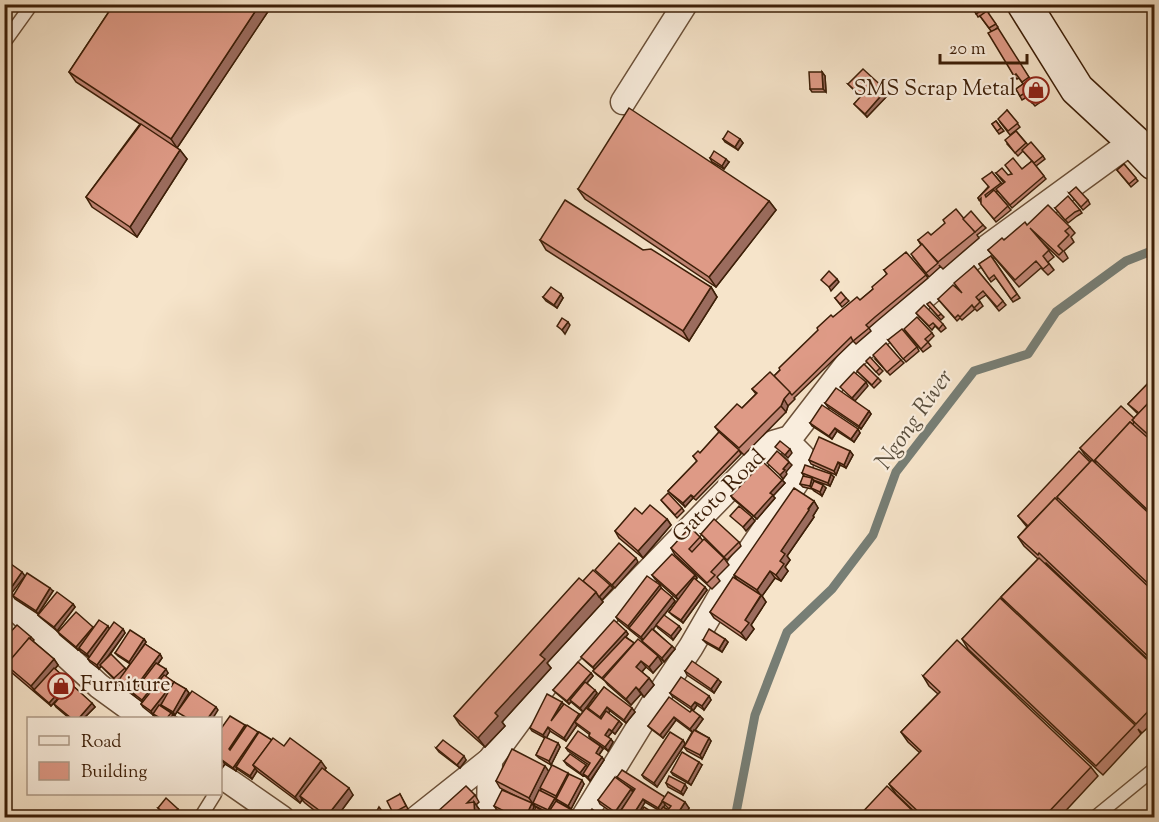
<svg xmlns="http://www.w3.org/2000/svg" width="1159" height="822" font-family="'Sorts Mill Goudy',serif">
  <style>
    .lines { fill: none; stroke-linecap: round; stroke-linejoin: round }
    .stream { stroke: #777e75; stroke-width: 9 }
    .lane-casing { stroke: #6b5038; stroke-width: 15 }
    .street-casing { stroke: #6b5038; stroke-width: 27 }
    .secondary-casing { stroke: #3d1f08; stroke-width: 36 }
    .lane { stroke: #f9eddd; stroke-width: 12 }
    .street { stroke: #f9eddd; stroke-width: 24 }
    .secondary { stroke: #f9eddd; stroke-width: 33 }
    .wall { fill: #bf8473; stroke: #3d1f08; stroke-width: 1.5; fill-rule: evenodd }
    .shaded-wall { fill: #9b6c5e; stroke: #3d1f08; stroke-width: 1.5 }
    .building { fill: #de9a86; stroke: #3d1f08; stroke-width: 1.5 }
    .labels { text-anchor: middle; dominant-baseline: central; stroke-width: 4.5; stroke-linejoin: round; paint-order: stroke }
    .poi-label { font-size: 22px; fill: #3d1f08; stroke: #f9eddd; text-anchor: end }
    .street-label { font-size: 22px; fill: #3d1f08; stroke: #f9eddd }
    .water-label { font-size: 24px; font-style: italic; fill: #5a4f3e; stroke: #f9eddd }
  </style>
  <rect width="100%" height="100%" fill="#f6e4ca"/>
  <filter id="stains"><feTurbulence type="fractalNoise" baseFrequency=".00333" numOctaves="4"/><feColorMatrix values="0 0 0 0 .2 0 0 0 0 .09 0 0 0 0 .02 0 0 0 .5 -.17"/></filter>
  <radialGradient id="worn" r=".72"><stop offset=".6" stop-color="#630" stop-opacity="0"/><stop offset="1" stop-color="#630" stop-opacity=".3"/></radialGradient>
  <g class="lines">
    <!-- stream -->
    <path class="stream" d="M735 818 755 715 787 632 832 589 873 535 896 472 974 371 1028 354 1056 312 1126 261 1154 250"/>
    <!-- lane casing -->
    <g class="lane-casing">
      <g id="lane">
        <path d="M4 43 32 4"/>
        <path d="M200 818 215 794"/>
        <path d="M1094 818 1154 769"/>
      </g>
    </g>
    <!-- street casing -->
    <g class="street-casing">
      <g id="street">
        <path d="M623 102 685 4"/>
        <path d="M4 604 19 612 99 686 143 718"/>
        <path d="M220 775 282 818"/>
        <path d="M417 818 490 760 568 654 773 443 790 438 851 359 953 272 1133 141"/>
        <path d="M489 818 490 760"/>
        <path d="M583 818 653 704 691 647 728 583 798 480 802 456 791 445 790 438"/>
      </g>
    </g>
    <!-- secondary casing -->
    <g class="secondary-casing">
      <path id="secondary" d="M1024 4 1077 89 1133 141 1154 163"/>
    </g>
    <!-- lane -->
    <use href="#lane" class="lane"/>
    <!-- street -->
    <use href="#street" class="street"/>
    <!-- secondary -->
    <use href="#secondary" class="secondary"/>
  </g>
  <!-- wall -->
  <g class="wall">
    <path d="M114 4H273L177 148 180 150 187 159 137 237 92 207 86 197 140 124 76 82 69 72Z"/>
    <path d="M971 4H985L989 12 987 13 998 27 996 29 1030 79 1032 78 1046 98 1035 106 1027 97 1022 100 1016 89 1023 84 1019 78 1017 79 1014 76 991 31 980 16 978 17Z"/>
    <path d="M822 72 825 76 826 92H812L810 89Z"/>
    <path d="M848 84 889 94 867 117 854 104 861 97Z"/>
    <path d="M1007 110 1020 127 1010 135 1000 122Z"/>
    <path d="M996 121 1004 131 999 134 992 124Z"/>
    <path d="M1016 131 1028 145 1043 156 1045 159 1036 166 1035 165 1046 179 1012 208 998 191 996 192 1011 210 996 222 984 207 978 198 988 187 992 172 1002 184 1004 183 996 173 1008 175 1012 174 1022 169 1032 161 1023 151 1018 156 1007 144Z"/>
    <path d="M723 139H740L743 143 738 150 725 142Z"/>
    <path d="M710 158 729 162 724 169 712 162Z"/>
    <path d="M1124 164 1138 181 1131 187 1117 170Z"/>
    <path d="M578 189 769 201 776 210 716 287 585 199Z"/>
    <path d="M1069 193 1088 200 1090 204 1083 210Z"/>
    <path d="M1055 208 1080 210 1082 213 1077 216 1068 223Z"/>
    <path d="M963 219 983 225 986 228 977 235 979 238 943 269 939 265 940 267 929 277 913 257 921 245 918 240 931 235Z"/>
    <path d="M1027 225 1070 227 1075 233 1071 237 1074 242 1064 251 1068 258 1063 262 1041 241 1054 257 1048 262 1054 270 1048 275 1041 268 1019 287 988 250Z"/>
    <path d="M540 240 643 250 711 287 717 297 689 341 546 250Z"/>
    <path d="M991 256 1020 298 1013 302 996 278 991 282 979 264Z"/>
    <path d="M974 266 1006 305 999 311 986 295 979 300 983 306 977 311 975 309 962 320 960 318 957 321 938 299 960 291Z"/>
    <path d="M884 270 926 275 928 278 877 321 869 328 871 331 856 344 853 341 794 398 795 399 788 406 786 412 744 455 739 450 741 454 696 500 693 498 685 507 671 494 668 491 697 461 693 456 700 453 719 432 715 427 742 408 756 394 752 389 774 376 833 317 860 300 873 289 887 274Z"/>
    <path d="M543 297 563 298 557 308 546 301Z"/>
    <path d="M835 298H846L849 301 842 307Z"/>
    <path d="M927 304 941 314 944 317 941 320Z"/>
    <path d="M916 313 943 324 946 328 941 332 935 326 932 330Z"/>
    <path d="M906 332 932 333 934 336 928 342 931 346 923 352Z"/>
    <path d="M888 340 917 347 919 351 906 362Z"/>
    <path d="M875 359 901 360 904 363 890 375Z"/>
    <path d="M866 361 880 368 883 371 879 375Z"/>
    <path d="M857 371 878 378 881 381 874 388Z"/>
    <path d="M1155 376V666L1046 563 1045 564 1155 667V721L1142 733 1138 729 1141 734 1103 775 968 649 962 639 1005 602 1001 597 1038 559 1024 546 1018 537 1027 527 1018 516 1091 461 1085 455 1080 448 1134 418 1138 414 1128 404Z"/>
    <path d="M825 403 869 411 871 414 861 429 828 407Z"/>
    <path d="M810 423 858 429 860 433 854 442 837 431 832 439 812 426Z"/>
    <path d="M850 451 853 455 846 468 840 465 836 475 811 464 809 460Z"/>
    <path d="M802 473 834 477 830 486 813 480 826 488 822 496 814 491 812 489 803 487 800 484 804 476Z"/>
    <path d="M782 480 785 483 773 496 775 498 757 519 733 499 731 496Z"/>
    <path d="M661 500 682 508 684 511 677 518Z"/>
    <path d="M814 501 818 508 813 516 814 517 787 556 790 560 785 567 788 571 781 581 775 578 762 596 766 602 751 625 754 629 746 640 714 618 710 612 737 580 734 575Z"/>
    <path d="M642 514 667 519 671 525 643 558 619 538 615 531Z"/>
    <path d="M701 534 739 542 741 546 727 560Z"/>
    <path d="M700 537 703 541 724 558 729 565 717 577 720 581 712 589 675 555 671 548Z"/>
    <path d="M652 575H695L697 578 696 580 707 590 683 623 672 615 669 612 678 600 655 579Z"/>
    <path d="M583 581 610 585 613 588 602 600 601 599 603 602 547 663 551 668 502 722 505 726 485 747 460 725 454 716Z"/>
    <path d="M662 589 675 601 653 629 675 649 664 662 644 644 642 641V640L631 631 618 620 616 617Z"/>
    <path d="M53 591 38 614 15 599 13 596Z"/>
    <path d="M73 604 75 607 57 631 41 618 38 615Z"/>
    <path d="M656 625 679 626 681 629 673 640 658 628Z"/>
    <path d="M94 628 123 629 125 633 107 659 125 668 126 670 130 664 118 656 115 653 144 639 146 642 145 644 160 654 162 658 158 664 168 673 165 676 174 683 186 689 189 693 175 715 164 708 161 705 163 702 160 706 178 718H157L155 717 153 715 143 707 141 704 142 702 120 685 118 681 119 679 117 682 101 666 99 669 90 662 88 659 89 657 81 652 79 649 78 650 60 635 58 632Z"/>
    <path d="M626 631 628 634 626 637 662 663 653 673 646 667 642 672 649 678 654 685 644 697 641 694 631 705 608 685 605 681 596 674 593 671 594 669 584 660 581 657Z"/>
    <path d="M31 637 34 640 33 641 54 659 58 665 55 669 95 707 84 718H69L56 707 54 704 70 685 51 706 11 672 9 669 7 671 4 669V639Z"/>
    <path d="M725 639 728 642 722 652 706 643 703 640Z"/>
    <path d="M685 671 721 682 714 693 687 675Z"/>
    <path d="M591 673 593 676 587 683 597 693 586 708 590 711 588 708 604 687 635 712 626 723 610 711 608 713 619 721 622 724 615 734 612 732 608 737 613 742 608 751 591 739 589 736 590 735 577 725 566 741 550 731 546 738 558 743 560 747 551 765 539 758 536 755 545 738 532 731 530 728 562 702 563 704 580 715 583 712 571 702 569 704 556 693 553 690Z"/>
    <path d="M923 676 1091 767 1098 776 1059 818H921L896 794 889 784 920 753 908 742 901 732 938 694 929 686Z"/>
    <path d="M670 693 709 696 711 700 704 710 697 705 693 711 700 716 703 719 695 730 709 738 711 741 702 759 687 751 684 747 692 732 676 720 663 738 651 729 648 726 690 712 692 710 672 696Z"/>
    <path d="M246 727 326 768 325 770 353 795 336 818H324L305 803 302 800 300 803 257 771 252 779 237 769 236 771 225 764 222 768 220 767V730Z"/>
    <path d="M683 740 685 744 657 787 644 778 642 775Z"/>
    <path d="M600 746 603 749 599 755 604 760 590 781 584 775 583 776 567 765 564 761 588 767 589 765 568 751 566 748Z"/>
    <path d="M436 748 466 760 460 768 439 752Z"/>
    <path d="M702 765 691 785 673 775 671 772Z"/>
    <path d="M549 772 569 775 584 784 571 809 560 803 574 814 572 818H560L553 814 551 812 550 814 535 806 534 804H532L534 807 529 818H495L508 815 497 810 494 806 526 801 500 788 496 781Z"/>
    <path d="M617 777 665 797 689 808 684 818H637L657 815 660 811 645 802 636 818H620L618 815 624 806 617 816 600 804 598 800 631 789 633 792 634 790 619 781ZM665 805 669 809 668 810 663 807Z"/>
    <path d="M666 783 687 788 683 795 668 787Z"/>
    <path d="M400 794 408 809 395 816 393 813Z"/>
    <path d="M475 795 479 802 476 805 479 809V818H439L436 813Z"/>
    <path d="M158 808 178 809 180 812 175 818H168Z"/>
  </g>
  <!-- shaded-wall -->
  <g class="shaded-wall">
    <path d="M260 4H273L177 148 171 139Z"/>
    <path d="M822 72 825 76 826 92 823 89Z"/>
    <path d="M886 90 889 94 867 117 865 114Z"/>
    <path d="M740 139 743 143 738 150 735 147Z"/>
    <path d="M180 150 187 159 137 237 130 227Z"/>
    <path d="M726 159 729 162 724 169 722 166Z"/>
    <path d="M769 201 776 210 716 287 709 277Z"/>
    <path d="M837 279 839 282 831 291 829 287Z"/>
    <path d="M711 287 717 297 689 341 683 331Z"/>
    <path d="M561 294 563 298 557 308 554 305Z"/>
    <path d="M568 322 570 325 565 334 562 330Z"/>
    <path d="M866 382 868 386 855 401 852 398Z"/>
    <path d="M784 399 788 406 786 412 781 406Z"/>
    <path d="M869 411 871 414 861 429 859 426Z"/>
    <path d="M835 428 837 431 832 439 829 436Z"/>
    <path d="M858 429 860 433 854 442 851 439Z"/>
    <path d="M790 449 792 453 788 458 785 455Z"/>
    <path d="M850 451 853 455 846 468 844 465Z"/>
    <path d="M789 462 792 465 786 472 787 474 783 479 780 475 783 469Z"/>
    <path d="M838 462 840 465 836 475 834 471Z"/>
    <path d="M831 474 834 477 830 486 828 483Z"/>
    <path d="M812 478 814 481 813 489 810 486Z"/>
    <path d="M782 480 785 483 773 496 775 498 757 519 754 516 770 493Z"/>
    <path d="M823 485 826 488 822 496 820 492Z"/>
    <path d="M691 495 693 498 685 507 683 503Z"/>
    <path d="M814 501 818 508 813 516 814 517 787 556 790 560 785 567 788 571 781 581 776 575 780 561 781 551Z"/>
    <path d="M752 517 755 521 746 531 743 527Z"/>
    <path d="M667 519 671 525 643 558 638 551Z"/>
    <path d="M636 558 638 562 615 588 612 585Z"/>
    <path d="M770 571 775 578 762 596 766 602 751 625 754 629 746 640 741 633 745 620 761 596 757 590Z"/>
    <path d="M22 572 25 576 11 594 9 591Z"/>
    <path d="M695 575 697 578 678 600 676 596Z"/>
    <path d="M610 585 613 588 602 600 599 597Z"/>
    <path d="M660 585 662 589 630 629 628 626Z"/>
    <path d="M705 587 707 590 683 623 681 620Z"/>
    <path d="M50 588 53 591 38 614 36 611Z"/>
    <path d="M596 592 603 602 547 663 551 668 502 722 505 726 485 747 478 738 495 713 540 655Z"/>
    <path d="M672 597 675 601 644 641 641 637Z"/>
    <path d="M73 604 75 607 57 631 54 627Z"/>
    <path d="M108 626 110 630 90 658 87 654Z"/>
    <path d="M679 626 681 629 673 640 671 636Z"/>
    <path d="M93 627 95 630 78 650 76 647Z"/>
    <path d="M123 629 125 633 99 669 97 665Z"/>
    <path d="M626 631 628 634 596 671 593 667Z"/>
    <path d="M144 639 146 642 131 665 129 662Z"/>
    <path d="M725 639 728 642 722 652 719 649Z"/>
    <path d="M672 646 675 649 664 662 662 658Z"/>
    <path d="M160 654 162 658 135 695 132 692Z"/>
    <path d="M658 656 662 663 653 673 649 667Z"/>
    <path d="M54 659 58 665 36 692 31 686Z"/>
    <path d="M641 661 646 667 640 674 636 667Z"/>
    <path d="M166 669 168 673 145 704 142 700Z"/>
    <path d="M591 673 593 676 569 704 567 701Z"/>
    <path d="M649 678 654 685 644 697 639 690Z"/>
    <path d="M718 679 721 682 714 693 711 689Z"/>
    <path d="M69 681 71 684 51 706 49 703Z"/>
    <path d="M174 682 176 685 153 715 151 711Z"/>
    <path d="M636 687 641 694 631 705 626 699Z"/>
    <path d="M186 689 189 693 175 715 173 712Z"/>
    <path d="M595 690 597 693 583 712 580 708Z"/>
    <path d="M709 696 711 700 704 710 702 706Z"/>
    <path d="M562 702 564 705 551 721Z"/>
    <path d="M695 702 697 705 693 711 691 707Z"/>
    <path d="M92 703 95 707 84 718H79Z"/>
    <path d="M216 707 218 710 213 718H208Z"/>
    <path d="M607 707 610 711 603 720 600 717Z"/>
    <path d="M632 708 635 712 626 723 624 720Z"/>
    <path d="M579 714 582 718 575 722 577 725 566 741 564 738Z"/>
    <path d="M700 716 703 719 693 733 690 729Z"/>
    <path d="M674 717 676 720 663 738 660 735Z"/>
    <path d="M619 721 622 724 615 734 612 731Z"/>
    <path d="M245 725 247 728 232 753 229 749Z"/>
    <path d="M548 727 550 731 546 739 543 735Z"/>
    <path d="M609 729 612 732 607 738 605 735Z"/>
    <path d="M258 732 260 735 236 767 237 769 236 771 233 768Z"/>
    <path d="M709 738 711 741 702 759 700 755Z"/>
    <path d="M611 739 613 742 608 751 605 747Z"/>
    <path d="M683 740 685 744 657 787 654 783Z"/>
    <path d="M558 743 560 747 551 765 549 761Z"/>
    <path d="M600 746 603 749 598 756 596 753Z"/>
    <path d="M464 756 466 760 460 768 457 765Z"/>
    <path d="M602 757 604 760 590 781 588 777Z"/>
    <path d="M222 760 225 764 222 768 220 766V763Z"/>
    <path d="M321 761 326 768 303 799 300 796 302 800 300 803 295 797Z"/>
    <path d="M699 762 702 765 691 785 688 782Z"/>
    <path d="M586 765 589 768 583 776 580 773Z"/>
    <path d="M545 766 550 773 533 804 529 798Z"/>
    <path d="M255 768 257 771 252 779 250 776Z"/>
    <path d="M568 773 570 777 558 800 556 796Z"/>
    <path d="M582 780 584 784 571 809 568 806Z"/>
    <path d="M685 784 687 788 683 795 681 792Z"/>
    <path d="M349 788 353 795 336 818H328L327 816Z"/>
    <path d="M631 789 633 793 617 816 615 812Z"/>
    <path d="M555 798 557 801 550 814 548 810Z"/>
    <path d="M643 799 645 802 636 818H631Z"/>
    <path d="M663 801 665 805 661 811 658 808Z"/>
    <path d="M474 802 479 809V818H475Z"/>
    <path d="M685 802 689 808 684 818H675Z"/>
    <path d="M532 803 534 807 529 818H525Z"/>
    <path d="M572 810 574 814 572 818H568Z"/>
  </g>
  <!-- building -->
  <g class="building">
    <path d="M114 4H260L171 139 69 72Z"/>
    <path d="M976 4H985L986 8 976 14 972 6Z"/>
    <path d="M987 11 996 24 989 28 980 16Z"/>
    <path d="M998 28 1029 77 1022 82 1016 74 1014 76 988 33Z"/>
    <path d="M863 69 886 90 865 114 854 104 861 96 848 84Z"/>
    <path d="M809 72H822L823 89H810Z"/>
    <path d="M1032 78 1043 94 1032 103 1025 93 1020 96 1016 89Z"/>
    <path d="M629 108 769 201 709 277 578 189Z"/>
    <path d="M1007 110 1018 123 1008 131 998 119Z"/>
    <path d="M996 121 1001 128 997 131 992 124Z"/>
    <path d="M141 124 180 150 130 227 86 197Z"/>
    <path d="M728 131 740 139 735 147 723 139Z"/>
    <path d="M1016 131 1026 143 1015 153 1005 140Z"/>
    <path d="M1031 142 1043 156 1034 163 1022 150Z"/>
    <path d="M714 151 726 159 722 166 710 158Z"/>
    <path d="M1013 158 1022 169 1032 161 1044 176 1010 205 996 189 1005 182 996 173 1002 168 1008 175 1012 174 1005 165Z"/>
    <path d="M1124 164 1136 178 1129 184 1117 170Z"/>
    <path d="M992 172 1001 183 985 195 986 197 994 190 1008 206 994 219 981 204V198L979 200 978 198 989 187 982 179Z"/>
    <path d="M1076 187 1088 200 1081 207 1069 193Z"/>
    <path d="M1068 196 1080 210 1075 212 1065 220 1055 208Z"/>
    <path d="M565 200 643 250 651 249 711 287 683 331 540 240Z"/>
    <path d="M1048 205 1070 227 1065 231 1069 235 1058 246 1063 251 1059 255 1030 228 1049 250 1043 256 1049 264 1043 269 1036 261 1015 280 988 250 1002 238 1004 240 1025 222 1027 225Z"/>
    <path d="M956 209 975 232 938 262 918 240 928 232 931 235 945 223 943 220Z"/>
    <path d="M971 211 983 225 975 232 963 219Z"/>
    <path d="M922 244 938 263 926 273 911 254Z"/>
    <path d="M906 252 926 275 875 317 866 325 869 328 853 341 851 337 792 395 774 376 780 370 779 368 818 330 817 328 831 315 833 317 857 297 860 300 873 289 872 287 887 274 884 270Z"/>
    <path d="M991 256 1017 294 1011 299 994 275 989 279 979 264Z"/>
    <path d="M974 266 1003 301 997 307 983 291 976 297 980 302 974 308 972 305 960 317 958 315 955 318 938 299 953 285 962 293 954 283Z"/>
    <path d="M829 271 837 279 829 287 821 280Z"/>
    <path d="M551 287 561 294 554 305 543 297Z"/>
    <path d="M841 292 846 298 840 304 835 298Z"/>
    <path d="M930 302 941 314 938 316 927 304Z"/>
    <path d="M924 305 943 324 939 329 933 323 929 326 916 313Z"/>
    <path d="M917 317 932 333 925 339 928 342 921 349 904 329Z"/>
    <path d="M562 318 568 322 562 330 557 326Z"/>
    <path d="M902 329 917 347 903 359 888 340Z"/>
    <path d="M886 343 901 360 887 372 873 355Z"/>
    <path d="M870 357 880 368 876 372 866 361Z"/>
    <path d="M864 364 878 378 872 385 857 371Z"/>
    <path d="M770 372 790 392 784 399 781 406 739 448 715 427 737 404 742 408 757 393 752 389Z"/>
    <path d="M854 372 866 382 852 398 840 387Z"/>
    <path d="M1155 376V396L1139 413 1128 404Z"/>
    <path d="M836 388 869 411 859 426 825 403Z"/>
    <path d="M1155 396V441L1132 420Z"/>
    <path d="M822 405 858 429 851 439 835 428 829 436 810 423Z"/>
    <path d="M1121 406 1134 418 1132 420 1134 422 1133 424 1130 422 1095 460 1096 463 1080 448Z"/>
    <path d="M1130 422 1155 444V517L1095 460Z"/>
    <path d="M719 432 739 450 694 497 691 495 683 503 668 491 697 461 693 456 698 451 700 453Z"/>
    <path d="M819 437 850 451 844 465 838 462 834 471 809 460Z"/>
    <path d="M780 441 790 449 785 455 775 447Z"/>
    <path d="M777 451 789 462 783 469 785 470 780 475 767 463Z"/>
    <path d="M1079 451 1090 462 1057 497 1058 498 1056 500 1055 498 1028 526 1018 516Z"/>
    <path d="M1092 460 1155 519V590L1057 497Z"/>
    <path d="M763 462 782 480 770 493 773 495 754 516 731 496Z"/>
    <path d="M805 465 831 474 828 483 802 473Z"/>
    <path d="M803 476 812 478 810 486 800 484Z"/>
    <path d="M814 481 823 485 820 492 811 488Z"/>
    <path d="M794 488 814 501 808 509 809 510 781 551 785 554 780 561 784 564 776 575 770 571 757 590 734 575Z"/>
    <path d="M668 493 682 508 675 515 661 500Z"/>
    <path d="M1055 498 1155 593V663L1039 553 1038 555 1018 537Z"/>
    <path d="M650 505 667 519 638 551 615 531 635 508 642 514Z"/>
    <path d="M739 506 752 517 743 527 730 516Z"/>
    <path d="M714 519 739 542 724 557 701 534Z"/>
    <path d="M690 527 700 537 689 549 692 552 704 539 724 558 711 572 715 575 707 583 671 548Z"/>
    <path d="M619 543 636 558 612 585 595 570Z"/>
    <path d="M672 554 695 575 676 596 652 575Z"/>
    <path d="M1039 558 1155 667V704L1136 724 1001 597Z"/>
    <path d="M4 559 22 572 9 591 4 588Z"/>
    <path d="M593 570 610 585 599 597 596 592 583 581Z"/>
    <path d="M27 573 50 588 36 611 13 596Z"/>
    <path d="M647 576 660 585 628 626 616 617Z"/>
    <path d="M733 577 761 595 745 620 749 623 741 633 710 612Z"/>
    <path d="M579 578 596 592 540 655 545 659 495 713 498 716 478 738 454 716Z"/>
    <path d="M694 578 705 587 681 620 669 612Z"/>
    <path d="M661 588 672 597 641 637 629 628Z"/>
    <path d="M57 592 73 604 54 627 38 615Z"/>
    <path d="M1000 598 1135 725 1096 766 962 639Z"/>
    <path d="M76 612 93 627 76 647 58 632Z"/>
    <path d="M664 615 679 626 671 636 656 625Z"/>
    <path d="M99 620 108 626 87 654 79 648Z"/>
    <path d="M614 620 626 631 593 667 581 657Z"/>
    <path d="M114 622 123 629 97 665 88 659Z"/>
    <path d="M17 625 31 637 30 639 29 638 5 668 4 639Z"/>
    <path d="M652 629 672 646 662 658 642 641Z"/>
    <path d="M709 629 725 639 719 649 703 640Z"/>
    <path d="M130 630 144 639 129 662 115 653Z"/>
    <path d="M625 637 634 643 602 678 593 671Z"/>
    <path d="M29 638 54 659 31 686 6 665Z"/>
    <path d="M638 639 658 656 649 667 641 661 636 667 649 678 639 690 636 687 626 699 603 679Z"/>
    <path d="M957 640 1091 767 1043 818H925L889 784 921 751 901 732 940 692 923 676Z"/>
    <path d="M145 644 160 654 132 692 118 681Z"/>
    <path d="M111 654 125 668 114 678 100 665Z"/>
    <path d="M692 661 718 679 711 689 685 671Z"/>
    <path d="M578 662 591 673 567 701 553 690Z"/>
    <path d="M156 663 166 669 142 700 133 693Z"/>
    <path d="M54 668 69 681 49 703 34 690Z"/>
    <path d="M164 675 174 682 151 711 141 704Z"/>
    <path d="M681 677 709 696 702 706 695 702 691 707 670 693Z"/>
    <path d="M174 682 186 689 173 712 161 705Z"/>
    <path d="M585 682 595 690 580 708 570 700Z"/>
    <path d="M71 684 92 703 79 718H71L54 704Z"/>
    <path d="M604 687 632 708 624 720 607 707 600 717 588 708Z"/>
    <path d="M192 691 216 707 208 718H187L177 712Z"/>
    <path d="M547 694 562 702 551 721 564 704 579 714 564 738 548 727 543 735 530 728Z"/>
    <path d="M669 697 690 712 692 710 700 716 690 729 674 717 660 735 648 726Z"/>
    <path d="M159 705 171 713 167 718H160L153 714Z"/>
    <path d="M586 708 601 719 606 711 619 721 612 731 609 729 605 735 611 739 605 747 589 736 590 733 575 722Z"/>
    <path d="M173 715 178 718H170Z"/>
    <path d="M230 716 245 725 229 749 230 750 247 725 258 732 233 768 222 760 220 763V730Z"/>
    <path d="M694 730 709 738 700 755 684 747Z"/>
    <path d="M578 731 600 746 596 753 602 757 588 777 583 774 590 763 566 748Z"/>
    <path d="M259 732 272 740 253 765 255 768 250 776 236 767Z"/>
    <path d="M670 732 683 740 654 783 642 775Z"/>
    <path d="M545 737 558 743 549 761 536 755Z"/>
    <path d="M273 738 284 746 290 738 321 761 295 797 253 765Z"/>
    <path d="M443 740 464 756 457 765 436 748Z"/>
    <path d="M512 749 545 766 529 798 496 781Z"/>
    <path d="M682 752 699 762 688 782 671 772Z"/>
    <path d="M570 754 586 765 580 773 564 761Z"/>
    <path d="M552 765 568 773 556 796 540 788Z"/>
    <path d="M322 768 349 788 327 816 300 796Z"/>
    <path d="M622 770 665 797 658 808 643 799 631 818H622L618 815 635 789 617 777Z"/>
    <path d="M569 774 582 780 568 806 556 799Z"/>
    <path d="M669 776 685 784 681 792 666 783Z"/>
    <path d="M615 777 631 789 615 812 598 800Z"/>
    <path d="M466 786 475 795 467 803 474 802 475 818H440L436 813Z"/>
    <path d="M887 786 920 818H857Z"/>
    <path d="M502 790 532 803 525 818H518L494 806Z"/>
    <path d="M539 790 555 798 548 810 533 803Z"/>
    <path d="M668 792 685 802 675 818H637L644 807 657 815 663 807 668 810 671 806 662 801Z"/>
    <path d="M400 794 406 806 393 813 387 801Z"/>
    <path d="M166 798 178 809 169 817 158 808Z"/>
    <path d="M556 801 572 810 568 818H563L550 810Z"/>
    <path d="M379 807 387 818H373Z"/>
    <path d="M536 807 554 818H530Z"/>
    <path d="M592 809 603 818H585Z"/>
    <path d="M496 810 514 818H495Z"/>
  </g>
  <!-- icons -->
  <defs>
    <g id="shop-ring" transform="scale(1.35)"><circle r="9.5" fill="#f9eddd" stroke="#8f2418" stroke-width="1.5"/><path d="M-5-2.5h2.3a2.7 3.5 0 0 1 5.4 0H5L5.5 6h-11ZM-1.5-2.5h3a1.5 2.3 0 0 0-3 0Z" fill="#8f2418"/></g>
  </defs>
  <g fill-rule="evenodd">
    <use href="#shop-ring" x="1036" y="90"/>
    <use href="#shop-ring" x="61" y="686"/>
  </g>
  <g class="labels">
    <!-- poi labels -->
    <g class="poi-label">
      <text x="1016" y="90">SMS Scrap Metal</text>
      <text x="80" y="686" text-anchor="start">Furniture</text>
    </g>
    <!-- street labels -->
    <g class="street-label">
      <text transform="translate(720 497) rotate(-45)">Gatoto Road</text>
    </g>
    <!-- water labels -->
    <g class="water-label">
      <text transform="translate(915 420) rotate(-55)">Ngong River</text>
    </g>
  </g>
  <!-- margin -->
  <rect width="1159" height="822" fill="none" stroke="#f6e4ca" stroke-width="24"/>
  <rect x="6" y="6" width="1147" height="810" fill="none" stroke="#3d1f08" stroke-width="3"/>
  <rect x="12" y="12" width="1135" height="798" fill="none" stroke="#3d1f08" stroke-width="1.5"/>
  <!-- legend -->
  <rect x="27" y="717" width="195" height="78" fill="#f9eddd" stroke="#ae9b88" stroke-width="1.5"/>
  <rect x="39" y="736" width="30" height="9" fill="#f9eddd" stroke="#ae9b88" stroke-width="1.5"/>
  <text x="81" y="747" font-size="18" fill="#3d1f08">Road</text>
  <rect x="39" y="762" width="30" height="18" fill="#de9a86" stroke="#ae9b88" stroke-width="1.5"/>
  <text x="81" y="777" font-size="18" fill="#3d1f08">Building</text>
  <!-- scale -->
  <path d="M940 54v9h87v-9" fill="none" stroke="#3d1f08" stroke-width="3"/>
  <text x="949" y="54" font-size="18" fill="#3d1f08" stroke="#f9eddd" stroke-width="4.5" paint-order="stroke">20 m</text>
  <rect width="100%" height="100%" filter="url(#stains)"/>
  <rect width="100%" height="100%" fill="url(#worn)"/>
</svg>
